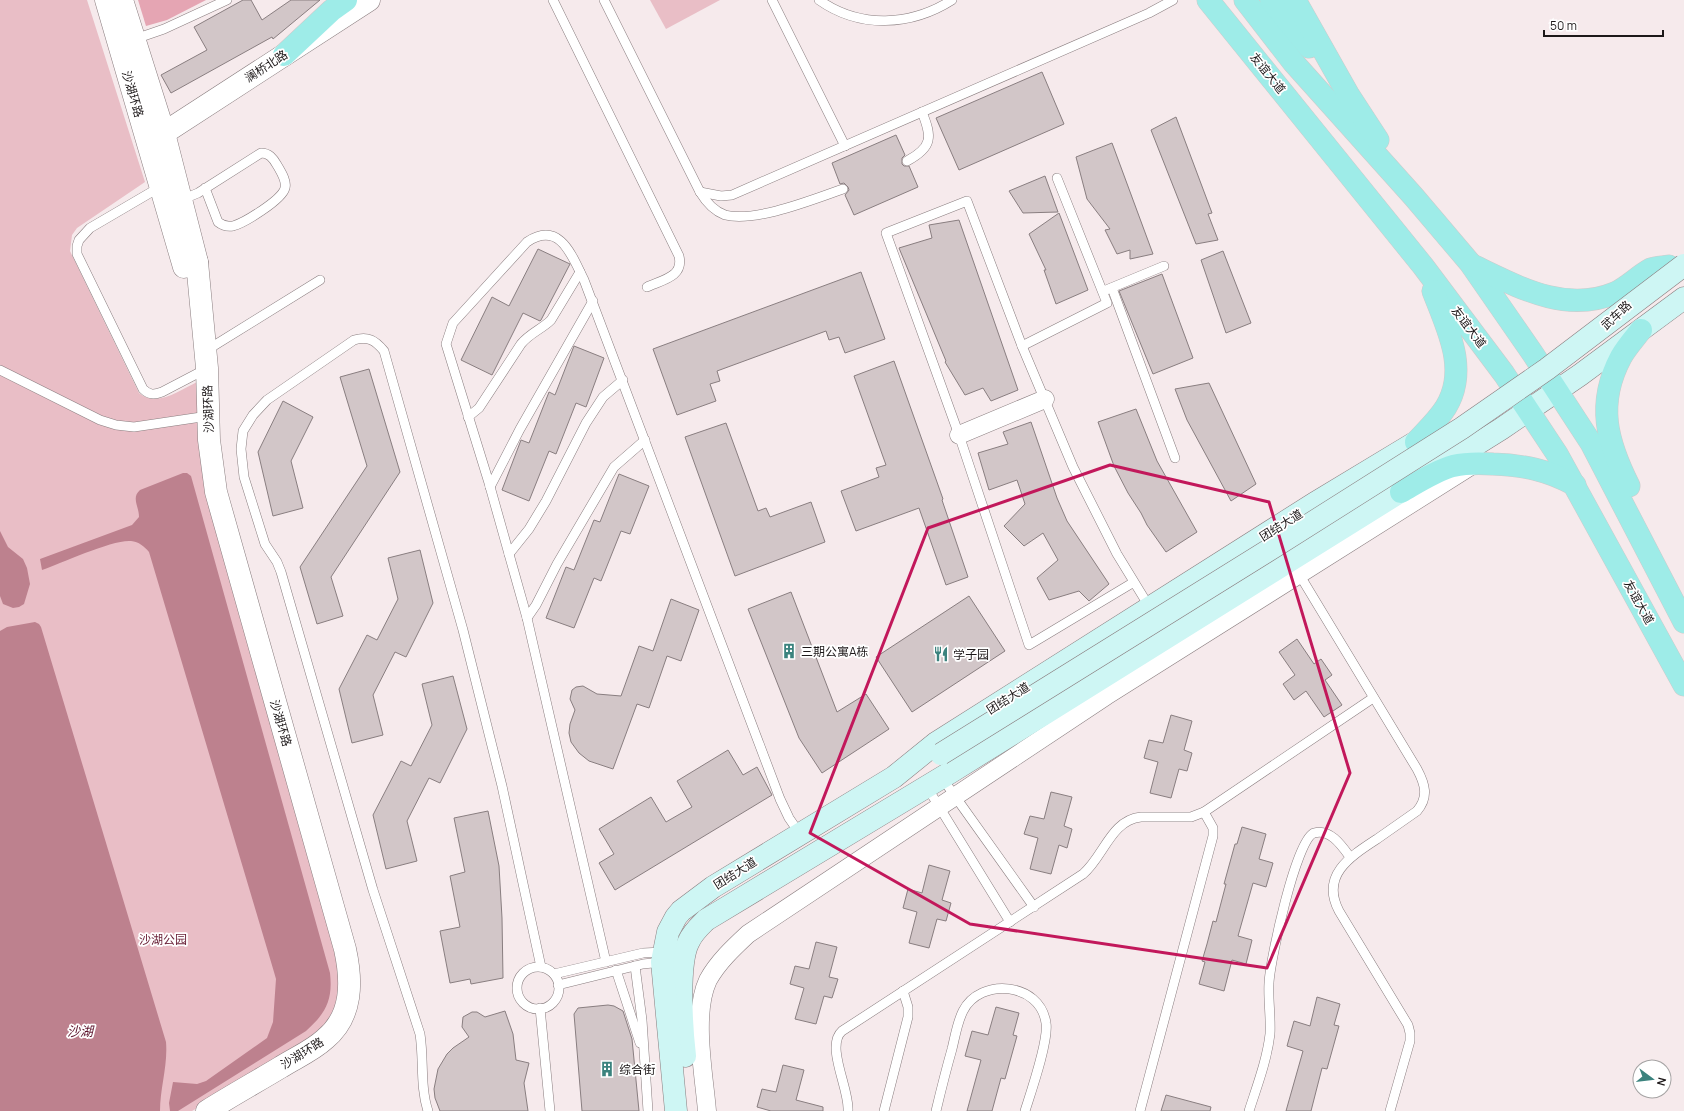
<svg xmlns="http://www.w3.org/2000/svg" width="1684" height="1111" font-family="Manrope,'Noto Sans SC',sans-serif">
  <style>
    .green { fill: #e9bec6 }
    .forest { fill: #e5a5b3 }
    .water { fill: #bd818e }
    .building { fill: #d2c6c8; stroke: #897e80 }
    .lines { fill: none; stroke-linecap: round; stroke-linejoin: round }
    .service-casing { stroke: #897d7f; stroke-width: 10 }
    .minor-casing { stroke: #897d7f; stroke-width: 19 }
    .tertiary-casing { stroke: #897d7f; stroke-width: 23 }
    .secondary-casing { stroke: #897d7f; stroke-width: 23 }
    .primary-casing { stroke: #cdcccc; stroke-width: 23 }
    .service { stroke: #fff; stroke-width: 9 }
    .minor { stroke: #fff; stroke-width: 18 }
    .tertiary { stroke: #fff; stroke-width: 22 }
    .secondary { stroke: #cef6f4; stroke-width: 22 }
    .primary { stroke: #9eece8; stroke-width: 22 }
    .secondary-bridge-casing { stroke: #897d7f; stroke-width: 23; stroke-linecap: butt }
    .secondary-bridge { stroke: #cef6f4; stroke-width: 22 }
    .marked { fill: none; stroke: #c2185b; stroke-width: 3; stroke-linejoin: round }
    .labels { text-anchor: middle; dominant-baseline: central; stroke-width: 3.5; stroke-linejoin: round; paint-order: stroke }
    .street-label { font-size: 12px; fill: #1d1819; stroke: #fff }
    .poi-label { font-size: 12px; fill: #1d1819; stroke: #fff; text-anchor: start }
    .park-label { font-size: 12px; fill: #671d34; stroke: #fff }
    .water-label { font-size: 13px; font-style: italic; fill: #5c132c; stroke: #fff }
  </style>
  <rect width="100%" height="100%" fill="#f6eaec"/>
  <!-- green -->
  <g class="green">
    <path d="M0 0H87L145 182 77 228 72 235 70 251 139 393C157 408 180 390 197 382L340 971 338 1006 316 1038 192 1111H0Z"/>
    <path d="M650 0H720L666 29Z"/>
  </g>
  <!-- forest -->
  <path class="forest" d="M138 0H206L167 20 146 26Z"/>
  <!-- water -->
  <g class="water">
    <path d="M183 473H187L191 476 330 973C333 1000 326 1013 306 1031L178 1111H170L169 1103 173 1082 197 1084 206 1081 267 1038 273 1022 276 979 274 972 149 552C144 546 139 542 131 541 114 539 61 563 42 570L40 559 132 525 139 517C139 506 131 498 140 490Z"/>
    <path d="M0 531 8 547 23 559 27 568 30 584 24 604 19 607 13 608 3 604 0 596Z"/>
    <path d="M35 622 39 624 41 627 166 1042C168 1065 160 1088 160 1111H0V631L7 627Z"/>
  </g>
  <!-- building -->
  <g class="building">
    <path d="M243 0H251L262 20 291 0H320L273 39 272 37 171 93 161 75 207 50 194 27Z"/>
    <path d="M1042 72 1064 124 959 170 936 118Z"/>
    <path d="M1176 117 1212 213 1208 214 1218 240 1196 244 1151 130Z"/>
    <path d="M896 135 905 155 902 158V164L904 166H909L918 187 854 215 845 195 849 190 848 187 844 183 840 184 832 163Z"/>
    <path d="M1112 143 1153 254 1130 259V250L1117 254 1105 230 1110 229 1087 199 1076 157Z"/>
    <path d="M1045 176 1058 212 1023 213 1009 191Z"/>
    <path d="M1059 213 1088 290 1056 304 1044 270H1046L1029 234Z"/>
    <path d="M959 220 1018 390 991 401 983 388 965 395 945 362 946 361 899 248 932 238 929 225Z"/>
    <path d="M538 249 570 264 541 320 540 321 523 313 492 375 461 360 492 297 509 306Z"/>
    <path d="M1223 251 1251 323 1226 333 1201 260Z"/>
    <path d="M861 272 885 339 845 353 839 337 829 340 826 331 717 371 720 381 710 384 716 401 677 415 653 349Z"/>
    <path d="M1162 274 1193 358 1153 374 1119 291Z"/>
    <path d="M574 346 604 358 586 407 576 403 556 454 549 451 529 501 502 490 521 440 529 443 549 392 555 395Z"/>
    <path d="M894 361 943 499 942 500 968 577 946 585 919 508 856 531 841 491 879 477 876 468 886 465 854 376Z"/>
    <path d="M369 369 400 472 331 577 343 616 317 624 300 567 367 466 340 377Z"/>
    <path d="M1209 383 1256 484 1231 501 1187 420 1175 389Z"/>
    <path d="M283 401 313 417 291 461 303 508 273 516 258 452Z"/>
    <path d="M1136 409 1157 461 1197 532 1166 552 1147 525 1141 513 1128 493 1114 466 1098 422Z"/>
    <path d="M1031 422 1057 498 1067 521 1109 584 1089 601 1079 591 1049 600 1037 578 1058 560 1043 533 1024 546 1004 526 1025 504 1017 480 989 490 978 453 1008 444 1003 432Z"/>
    <path d="M726 423 758 511 766 508 770 517 811 502 825 542 735 576 685 437Z"/>
    <path d="M619 474 649 486 630 534 621 531 601 581 594 578 574 628 546 618 566 567 574 570 594 520 600 522Z"/>
    <path d="M420 550 433 603 406 657 395 652 373 695 383 735 352 743 339 689 367 635 377 640 398 599 388 558Z"/>
    <path d="M791 592 837 712 866 694 889 729 822 773 799 738 748 609Z"/>
    <path d="M969 596 1005 651 912 712 876 657Z"/>
    <path d="M671 599 699 610 681 661 667 656 649 708 637 704 613 769 589 761 579 753 571 742 569 733 570 724 575 710 570 699 572 690 576 687 583 686 597 694 621 696 639 646 653 651Z"/>
    <path d="M1297 639 1314 664 1321 659 1332 675 1325 680 1342 705 1324 717 1306 691 1294 700 1283 684 1295 675 1279 652Z"/>
    <path d="M453 676 467 729 440 783 429 778 407 821 417 861 386 869 373 815 401 761 411 766 432 725 422 684Z"/>
    <path d="M1171 715 1192 721 1184 750 1192 753 1187 771 1179 769 1171 798 1150 793 1158 762 1144 758 1149 740 1163 743Z"/>
    <path d="M728 750 743 775 757 767 772 795 615 890 599 863 614 854 599 829 651 797 666 822 692 807 677 781Z"/>
    <path d="M1051 792 1072 797 1064 826 1072 829 1067 848 1059 845 1051 874 1030 869 1038 838 1024 834 1030 816 1044 819Z"/>
    <path d="M488 811 499 866 502 918 503 978 471 984 470 979 450 983 440 931 460 927 450 876 465 872 454 818Z"/>
    <path d="M1242 827 1266 834 1259 859 1273 863 1266 887 1253 883 1238 936 1252 940 1246 964 1232 960 1224 991 1199 984 1205 962 1202 961 1207 944 1213 921 1216 922 1226 884H1224L1235 844H1237Z"/>
    <path d="M929 865 950 871 942 900 951 903 946 921 937 919 929 948 909 943 917 912 903 908 908 889 922 893Z"/>
    <path d="M816 942 837 947 829 977 838 979 832 998 824 996 816 1024 795 1019 804 988 790 984 795 966 809 969Z"/>
    <path d="M1317 997 1340 1004 1334 1025 1339 1026 1327 1069 1322 1068 1311 1111H1286L1303 1051 1287 1046 1294 1021 1310 1026Z"/>
    <path d="M608 1005 614 1006 623 1011 632 1039 639 1111H582L574 1014 578 1008Z"/>
    <path d="M996 1007 1019 1013 1013 1035 1017 1036 1005 1079 1001 1078 992 1111H967L981 1060 965 1056 972 1031 988 1035Z"/>
    <path d="M505 1011 513 1034 516 1060 529 1063 524 1083 528 1111H440L435 1098 434 1089 438 1069 447 1054 453 1048 469 1037 462 1027 463 1017 472 1012H477L485 1017Z"/>
    <path d="M783 1065 804 1070 796 1100 823 1107V1111H771L757 1107 762 1089 776 1092Z"/>
    <path d="M1166 1095 1211 1107 1210 1111H1161Z"/>
  </g>
  <g class="lines">
    <!-- service casing -->
    <g class="service-casing">
      <g id="service">
        <path d="M553 0 679 256C684 277 662 280 647 287"/>
        <path d="M604 0 700 192C706 202 714 211 725 215 755 223 814 199 843 189"/>
        <path d="M772 0 845 146"/>
        <path d="M819 0C860 29 911 26 952 0"/>
        <path d="M135 39 164 29 227 0"/>
        <path d="M907 161C933 147 932 137 922 112"/>
        <path d="M160 187 90 228 79 240 77 246V254L143 389C149 395 154 395 162 392L206 369"/>
        <path d="M700 192 721 196 732 195 1149 13 1173 0"/>
        <path d="M181 200 198 193 261 153C269 153 273 158 277 165 281 172 287 181 285 188 282 200 244 223 233 226 227 227 223 226 218 222L205 188"/>
        <path d="M1112 288 1175 458"/>
        <path d="M1106 290 1164 266"/>
        <path d="M1022 346 1107 303 1057 178"/>
        <path d="M207 350 320 280"/>
        <path d="M0 370 100 420 116 425 134 427 208 416"/>
        <path d="M468 417 479 408 521 344C530 333 542 329 551 320L580 272"/>
        <path d="M490 487 520 429 593 301"/>
        <path d="M509 554 529 529 546 501 586 423 603 397 623 380"/>
        <path d="M1299 574 1417 769C1425 784 1429 797 1417 811 1404 820 1390 830 1377 839 1351 856 1320 875 1339 911L1408 1025 1410 1033V1041L1390 1111"/>
        <path d="M1134 582 1029 645 959 435 886 233 967 201 1022 346 1073 467 1117 554 1150 608"/>
        <path d="M527 618 536 605 557 564 614 467 645 440"/>
        <path d="M942 778 1034 907"/>
        <path d="M927 787 1010 922"/>
        <path d="M606 962 527 618 489 483 446 344 453 323 527 242C560 220 572 256 584 280L780 799 789 818 800 834"/>
        <path d="M635 966 642 1020 648 1111"/>
        <circle cx="538" cy="988" r="21"/>
        <path d="M616 970 640 1043"/>
        <path d="M554 974 643 953 663 952"/>
        <path d="M558 985 643 964 662 962"/>
        <path d="M540 1008 550 1111"/>
        <path d="M428 1111C420 1087 424 1060 420 1034L373 890 281 572 277 562 265 544 244 477 241 449 243 431 253 415 267 400 354 340C368 336 375 340 384 351L463 630 502 786 541 967"/>
        <path d="M848 1111C850 1090 825 1046 842 1031L1083 874C1104 856 1111 820 1141 817H1191L1204 812 1373 698"/>
        <path d="M884 1111 908 1017V1007L903 991"/>
        <path d="M936 1111C941 1090 946 1070 952 1049 955 1037 957 1023 963 1011 980 977 1040 982 1046 1023 1049 1040 1031 1092 1025 1111"/>
        <path d="M1140 1111 1213 836V828L1204 812"/>
        <path d="M1249 1111C1257 1086 1267 1060 1270 1034 1271 1017 1268 1000 1269 983 1270 961 1296 839 1314 833 1330 828 1342 846 1350 857"/>
      </g>
    </g>
    <!-- minor casing -->
    <g class="minor-casing">
      <g id="minor">
        <path d="M959 435 1045 399"/>
        <path d="M707 1111C704 1074 692 1014 708 980 718 962 733 948 748 934L1106 696 1471 466"/>
      </g>
    </g>
    <!-- tertiary casing -->
    <g class="tertiary-casing">
      <g id="tertiary">
        <path d="M106 0 184 267 197 262 164 133 122 0"/>
        <path d="M164 133 369 0"/>
        <path d="M197 262 207 368 209 440 216 492 345 949C352 981 353 1016 325 1039 312 1051 295 1058 281 1067 256 1082 231 1096 207 1111"/>
      </g>
    </g>
    <!-- secondary casing -->
    <g class="secondary-casing">
      <g id="secondary">
        <path d="M685 1056C682 1030 677 963 689 941 693 932 700 926 706 920L951 772 1501 429 1580 375 1684 298"/>
        <path d="M676 1111 662 962 668 932 676 917 681 911 713 887 894 777 936 743 1315 503 1416 442 1434 436"/>
      </g>
    </g>
    <!-- primary casing -->
    <g class="primary-casing">
      <g id="primary">
        <path d="M1208 0 1423 266 1504 374 1557 454 1684 685"/>
        <path d="M1245 0 1293 62 1414 197 1470 263 1533 354 1591 443 1684 622"/>
        <path d="M1271 0 1309 47"/>
        <path d="M1295 0 1348 94 1378 140"/>
        <path d="M284 55 332 10 346 0"/>
        <path d="M1472 265C1517 286 1564 314 1615 293 1628 287 1638 276 1651 269 1656 267 1664 267 1669 266"/>
        <path d="M1416 442C1426 431 1438 420 1446 407 1469 369 1447 328 1433 291"/>
        <path d="M1629 486C1607 442 1596 404 1621 357 1626 348 1634 339 1641 330"/>
        <path d="M1401 492C1417 483 1435 471 1453 466 1466 463 1480 463 1493 464 1523 465 1548 470 1575 485"/>
      </g>
    </g>
    <!-- service -->
    <use href="#service" class="service"/>
    <!-- minor -->
    <use href="#minor" class="minor"/>
    <!-- tertiary -->
    <use href="#tertiary" class="tertiary"/>
    <!-- secondary -->
    <use href="#secondary" class="secondary"/>
    <!-- primary -->
    <use href="#primary" class="primary"/>
    <!-- secondary-bridge casing -->
    <g class="secondary-bridge-casing">
      <path id="secondary-bridge" d="M941 754 1277 545 1462 428 1547 369 1684 265"/>
    </g>
    <!-- secondary-bridge -->
    <use href="#secondary-bridge" class="secondary-bridge"/>
  </g>
  <!-- marked area -->
  <path class="marked" d="M1110 465 1269 502 1350 773 1267 968 970 924 810 833 928 528Z"/>
  <!-- icons -->
  <defs>
    <g id="building-bare" transform="scale(1.2)"><path d="M-4-6H4V6H1V3H-1V6H-4ZM-2.5-4.3h1.7v1.8h-1.7ZM.8-4.3h1.7v1.8H.8ZM-2.5-1h1.7V.8h-1.7ZM.8-1h1.7V.8H.8Z" fill="#3b837e" stroke="#fff" stroke-width="2.5" paint-order="stroke"/></g>
    <g id="restaurant-bare" transform="scale(1.2)"><path d="M-5-6h1v4h1v-4h1v4h1v-4h1v5L-1.5 .5V6h-2V.5L-5-1ZM5-6V6H3V1.5H1.5Q1.5-4 5-6Z" fill="#3b837e" stroke="#fff" stroke-width="2.5" paint-order="stroke"/></g>
  </defs>
  <g fill-rule="evenodd">
    <use href="#building-bare" x="789" y="651"/>
    <use href="#restaurant-bare" x="941" y="654"/>
    <use href="#building-bare" x="607" y="1069"/>
  </g>
  <g class="labels">
    <!-- street labels -->
    <g class="street-label">
      <text transform="translate(266 66) rotate(-33)">澜桥北路</text>
      <text transform="translate(1268 73) rotate(51)">友谊大道</text>
      <text transform="translate(133 94) rotate(74)">沙湖环路</text>
      <text transform="translate(1616 315) rotate(-43)">武车路</text>
      <text transform="translate(1469 327) rotate(53)">友谊大道</text>
      <text transform="translate(208 409) rotate(-92)">沙湖环路</text>
      <text transform="translate(1281 525) rotate(-32)">团结大道</text>
      <text transform="translate(1639 602) rotate(61)">友谊大道</text>
      <text transform="translate(1008 698) rotate(-32)">团结大道</text>
      <text transform="translate(281 723) rotate(74)">沙湖环路</text>
      <text transform="translate(735 873) rotate(-32)">团结大道</text>
      <text transform="translate(302 1053) rotate(-32)">沙湖环路</text>
    </g>
    <!-- poi labels -->
    <g class="poi-label">
      <text x="801" y="651">三期公寓A栋</text>
      <text x="953" y="654">学子园</text>
      <text x="619" y="1069">综合街</text>
    </g>
    <!-- park labels -->
    <g class="park-label">
      <text x="163" y="939">沙湖公园</text>
    </g>
    <!-- water labels -->
    <g class="water-label">
      <text x="80" y="1031">沙湖</text>
    </g>
  </g>
  <!-- north arrow -->
  <g transform="translate(1652 1079) rotate(105)"><circle r="19" fill="#ffffff" stroke="#a5a3a3"/>
  <path d="M0-3L7 15L0 10L-7 15Z" fill="#3b837e"/>
  <text y="-6" font-size="11" font-weight="bold" text-anchor="middle" fill="#1d1819">N</text>
  </g>
  <!-- scale -->
  <path d="M1544 30v6h119v-6" fill="none" stroke="#1d1819" stroke-width="2"/>
  <text x="1550" y="30" font-size="12" fill="#1d1819" stroke="#ffffff" stroke-width="3" paint-order="stroke">50 m</text>
</svg>
